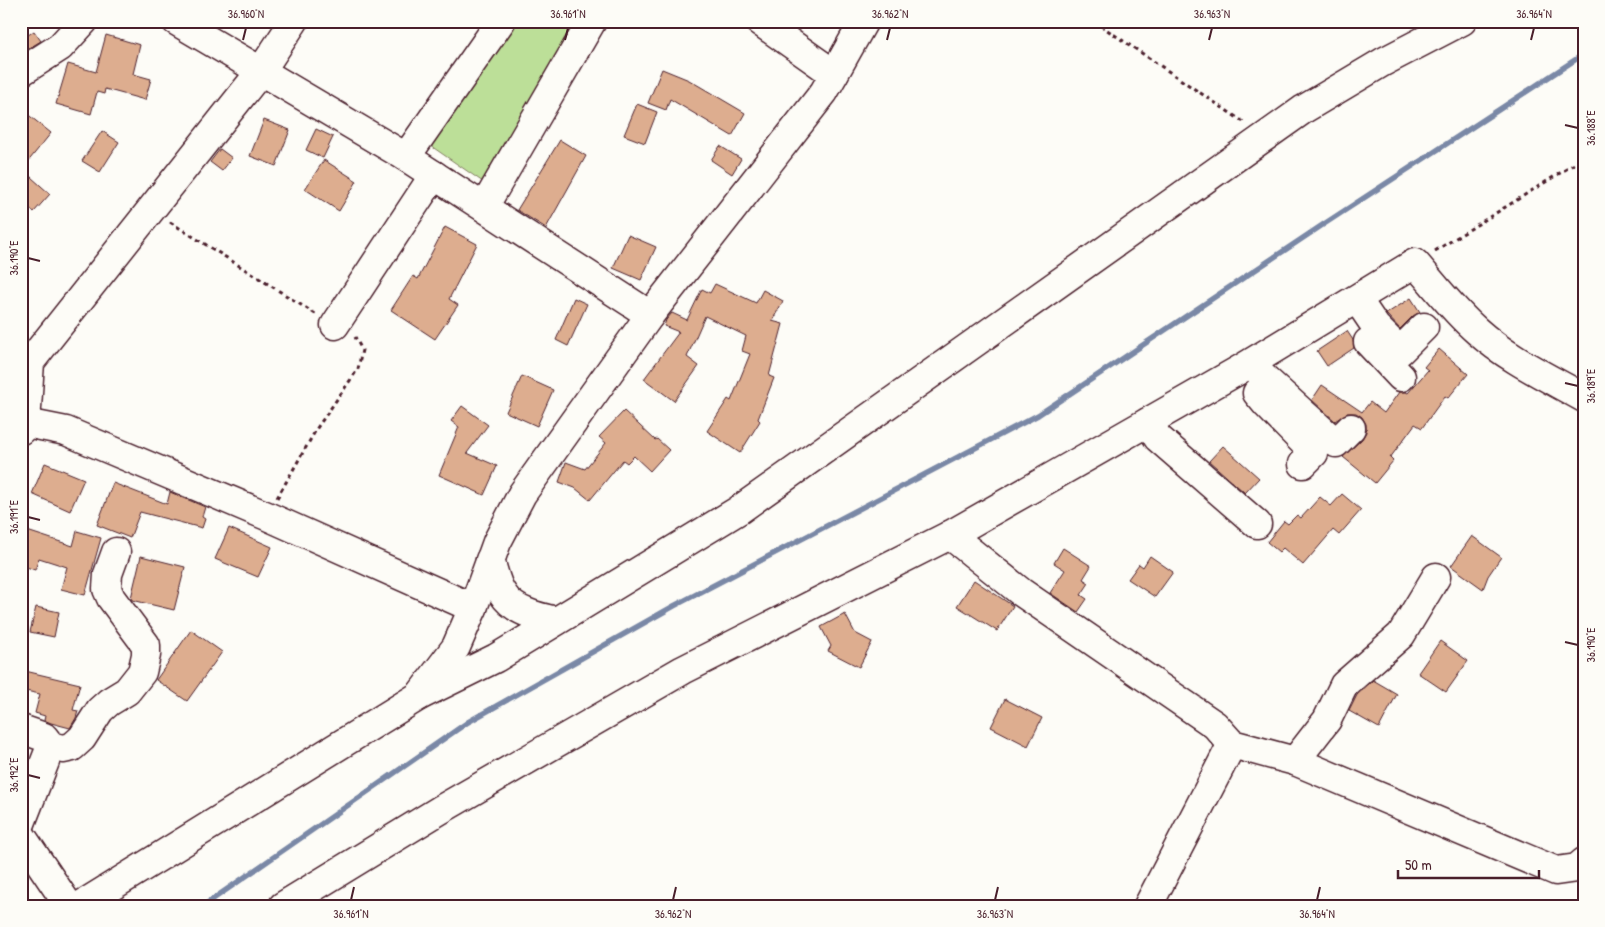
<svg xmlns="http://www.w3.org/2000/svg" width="1605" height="927" font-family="'Patrick Hand',sans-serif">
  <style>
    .green { fill: #bcdf98; stroke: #837f62 }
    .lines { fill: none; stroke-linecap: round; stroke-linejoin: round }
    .stream { stroke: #7a88a6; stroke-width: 5.5 }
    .building { fill: #ddad8f; stroke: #4a1f2b }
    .minor-casing { stroke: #4a1f2b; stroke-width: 31 }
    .path { stroke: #4a1f2b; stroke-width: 3; stroke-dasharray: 4 4; stroke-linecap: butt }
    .minor { stroke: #fdfcf7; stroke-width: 28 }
    .ticks { fill: none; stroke: #4a1f2b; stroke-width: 2 }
    .neatline { fill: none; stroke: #4a1f2b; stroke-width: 2 }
    .ticks-label { font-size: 12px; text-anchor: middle; fill: #4a1f2b }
  </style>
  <rect width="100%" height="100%" fill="#fdfcf7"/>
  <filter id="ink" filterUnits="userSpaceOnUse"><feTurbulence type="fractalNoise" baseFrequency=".02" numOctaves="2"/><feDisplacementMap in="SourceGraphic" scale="10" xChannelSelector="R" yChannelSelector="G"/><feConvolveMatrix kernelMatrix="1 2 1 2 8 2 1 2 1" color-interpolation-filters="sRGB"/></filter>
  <g filter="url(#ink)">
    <!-- green -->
    <path class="green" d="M515 21H581L483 182 431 146Z"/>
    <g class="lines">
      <!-- stream -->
      <path class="stream" d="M203 906 468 722 674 606 1038 415 1321 226 1584 54"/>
    </g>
    <!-- building -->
    <g class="building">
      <path d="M34 31 41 41 21 53V40Z"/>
      <path d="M106 35 140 45 133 74 151 79 145 100 105 89 104 94 97 92 91 114 56 104 68 64 96 72Z"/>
      <path d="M662 69 689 80 745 113 732 136 670 99 666 110 648 103Z"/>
      <path d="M637 104 657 112 645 143 624 135Z"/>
      <path d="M21 109 51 133 22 169 50 194 34 212 21 201Z"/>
      <path d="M264 120 290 130 276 166 250 156Z"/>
      <path d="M316 129 333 137 323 158 306 150Z"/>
      <path d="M102 131 119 142 100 172 82 161Z"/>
      <path d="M560 140 586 156 546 228 517 210Z"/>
      <path d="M720 146 741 159 732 174 711 160Z"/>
      <path d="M220 149 232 158 222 171 210 162Z"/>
      <path d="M324 160 357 181 339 211 305 189Z"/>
      <path d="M445 227 477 244 449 299 458 305 435 339 391 310 413 276 418 279Z"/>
      <path d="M628 235 656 247 641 280 613 268Z"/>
      <path d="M715 284 756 303 763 290 783 301 772 321 783 324 769 376 774 378 758 419 760 421 740 453 707 431 728 399 731 401 750 354 742 351 746 336 705 316 687 357 699 366 674 401 644 379 679 332 664 326 666 320 672 313 687 320 702 289 710 293Z"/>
      <path d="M574 298 587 304 568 346 556 340Z"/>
      <path d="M1411 298 1420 312 1413 316 1400 329 1386 314Z"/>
      <path d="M1347 331 1353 340 1354 348 1327 366 1317 351Z"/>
      <path d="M1439 349 1468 374 1448 398 1445 396 1422 428 1415 424 1390 458 1393 461 1375 483 1343 457 1362 439 1366 432V424L1362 417 1356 413H1347L1335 421 1312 400 1322 385 1362 412 1370 402 1384 413 1399 392H1406L1408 393 1428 370 1424 367Z"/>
      <path d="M522 376 553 390 537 426 506 412Z"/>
      <path d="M462 406 488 425 467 453 497 466 484 495 439 475 459 427 451 421Z"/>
      <path d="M624 411 655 440 657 439 669 450 650 471 634 456 627 463 623 460 590 500 575 488 559 482 566 462 585 469 606 443 599 437Z"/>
      <path d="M1223 446 1259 478 1245 493 1209 461Z"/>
      <path d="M45 463 84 479 70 511 32 494Z"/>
      <path d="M113 483 167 504 170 492 205 507 202 517 205 519 202 528 140 512 130 538 97 525Z"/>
      <path d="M1342 494 1361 510 1339 535 1333 530 1303 565 1283 548 1279 552 1267 542 1284 521 1288 524 1297 515 1301 518 1320 497 1331 506Z"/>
      <path d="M229 528 272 547 258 577 215 559Z"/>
      <path d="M21 529 73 546 77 531 101 538 85 595 61 589 67 567 39 558 35 570 21 565Z"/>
      <path d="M1472 536 1501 557 1488 576 1483 589 1451 566Z"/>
      <path d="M1063 548 1091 566 1083 579 1089 583 1081 595 1087 599 1078 612 1050 593 1065 570 1054 563Z"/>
      <path d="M141 556 185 567 174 610 132 600 131 598Z"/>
      <path d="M1150 556 1173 572 1155 597 1128 579 1139 564 1143 567Z"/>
      <path d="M974 580 1013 606 997 631 957 606Z"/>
      <path d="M36 607 59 612 54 637 30 632Z"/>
      <path d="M845 614 855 633 872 642 859 667 828 651 831 646 821 627Z"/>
      <path d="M191 630 222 652 187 701 156 680Z"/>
      <path d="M1440 641 1468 661 1446 692 1418 673Z"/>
      <path d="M21 670 80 684 73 710 78 711 76 718 70 728 51 723 44 720 45 716 35 713 40 694 21 690Z"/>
      <path d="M1373 680 1397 694 1379 728 1349 711 1357 695Z"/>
      <path d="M1005 699 1042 718 1028 746 991 727Z"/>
    </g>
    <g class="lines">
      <!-- minor casing -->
      <g class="minor-casing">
        <g id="minor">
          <path d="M176 21 406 157 650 315"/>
          <path d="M759 21 834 74"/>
          <path d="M21 72 60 47 84 21"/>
          <path d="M406 157 501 21"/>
          <path d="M484 207 592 21"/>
          <path d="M1357 299 1376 327 1400 351 1424 327"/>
          <path d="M335 325 434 175"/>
          <path d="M1368 342 1401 377"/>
          <path d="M1253 362 1262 376 1336 443 1351 428"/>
          <path d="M1257 393 1267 405 1314 453 1303 464"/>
          <path d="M1148 422 1158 438 1257 524"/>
          <path d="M26 423 66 431 267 516 473 608"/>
          <path d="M21 430 26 423 30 362 261 71 294 21"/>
          <path d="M950 535 1021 592 1215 725 1232 744 1295 761 1556 871 1577 868 1584 862"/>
          <path d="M490 560C494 571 496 585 503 594 513 611 538 617 556 621"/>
          <path d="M419 696 496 658 739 510 1304 109 1383 62 1462 21"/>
          <path d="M21 729 44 737 51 746 21 823"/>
          <path d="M51 746 63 749 72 747 82 738 100 710 109 702 127 691 142 672 146 655V645L111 598 107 589 108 574 116 552"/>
          <path d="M1295 761 1327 720 1344 685 1401 635 1436 577"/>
          <path d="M21 835 69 906"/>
          <path d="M80 906 419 696 456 647 473 608 497 542 522 494 650 315 824 92 864 21"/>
          <path d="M283 906 440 810 683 670 950 535 1239 370 1415 263C1435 286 1454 311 1477 331 1508 359 1547 377 1584 398"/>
          <path d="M1148 906 1232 744"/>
        </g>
      </g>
      <!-- path -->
      <g class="path">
        <path d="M1094 21 1245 123"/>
        <path d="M170 222 317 315"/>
        <path d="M1435 251 1584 158"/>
        <path d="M277 498 317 428 358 369 362 350 355 337"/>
      </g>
      <!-- minor -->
      <use href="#minor" class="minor"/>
    </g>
  </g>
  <!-- ticks -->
  <path class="ticks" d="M243 40 246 28M565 40 568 28M887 40 890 28M1209 40 1212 28M1531 40 1534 28M1565 125 1578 128M28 258 40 261M1565 383 1578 386M28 517 40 520M1565 642 1578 645M28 775 40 778M351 900 354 887M673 900 676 887M995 900 998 887M1317 900 1320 887"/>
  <!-- margin -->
  <rect width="1605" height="927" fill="none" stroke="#fdfcf7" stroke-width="55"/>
  <!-- scale -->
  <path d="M1398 870v8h141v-8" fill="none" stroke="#4a1f2b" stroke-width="2.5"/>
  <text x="1405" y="870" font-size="15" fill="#4a1f2b" stroke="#fdfcf7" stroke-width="4" paint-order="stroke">50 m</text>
  <rect x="28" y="28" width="1550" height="872" class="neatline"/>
  <g class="ticks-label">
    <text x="246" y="18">36.960°N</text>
    <text x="568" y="18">36.961°N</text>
    <text x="890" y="18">36.962°N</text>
    <text x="1212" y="18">36.963°N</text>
    <text x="1534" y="18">36.964°N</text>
    <text transform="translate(1591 128) rotate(-90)" y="4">36.188°E</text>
    <text transform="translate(14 258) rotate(-90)" y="4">36.190°E</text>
    <text transform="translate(1591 386) rotate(-90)" y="4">36.189°E</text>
    <text transform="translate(14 517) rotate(-90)" y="4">36.191°E</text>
    <text transform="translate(1591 645) rotate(-90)" y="4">36.190°E</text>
    <text transform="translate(14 775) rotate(-90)" y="4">36.192°E</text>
    <text x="351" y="918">36.961°N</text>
    <text x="673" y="918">36.962°N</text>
    <text x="995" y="918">36.963°N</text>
    <text x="1317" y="918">36.964°N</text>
  </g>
</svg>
